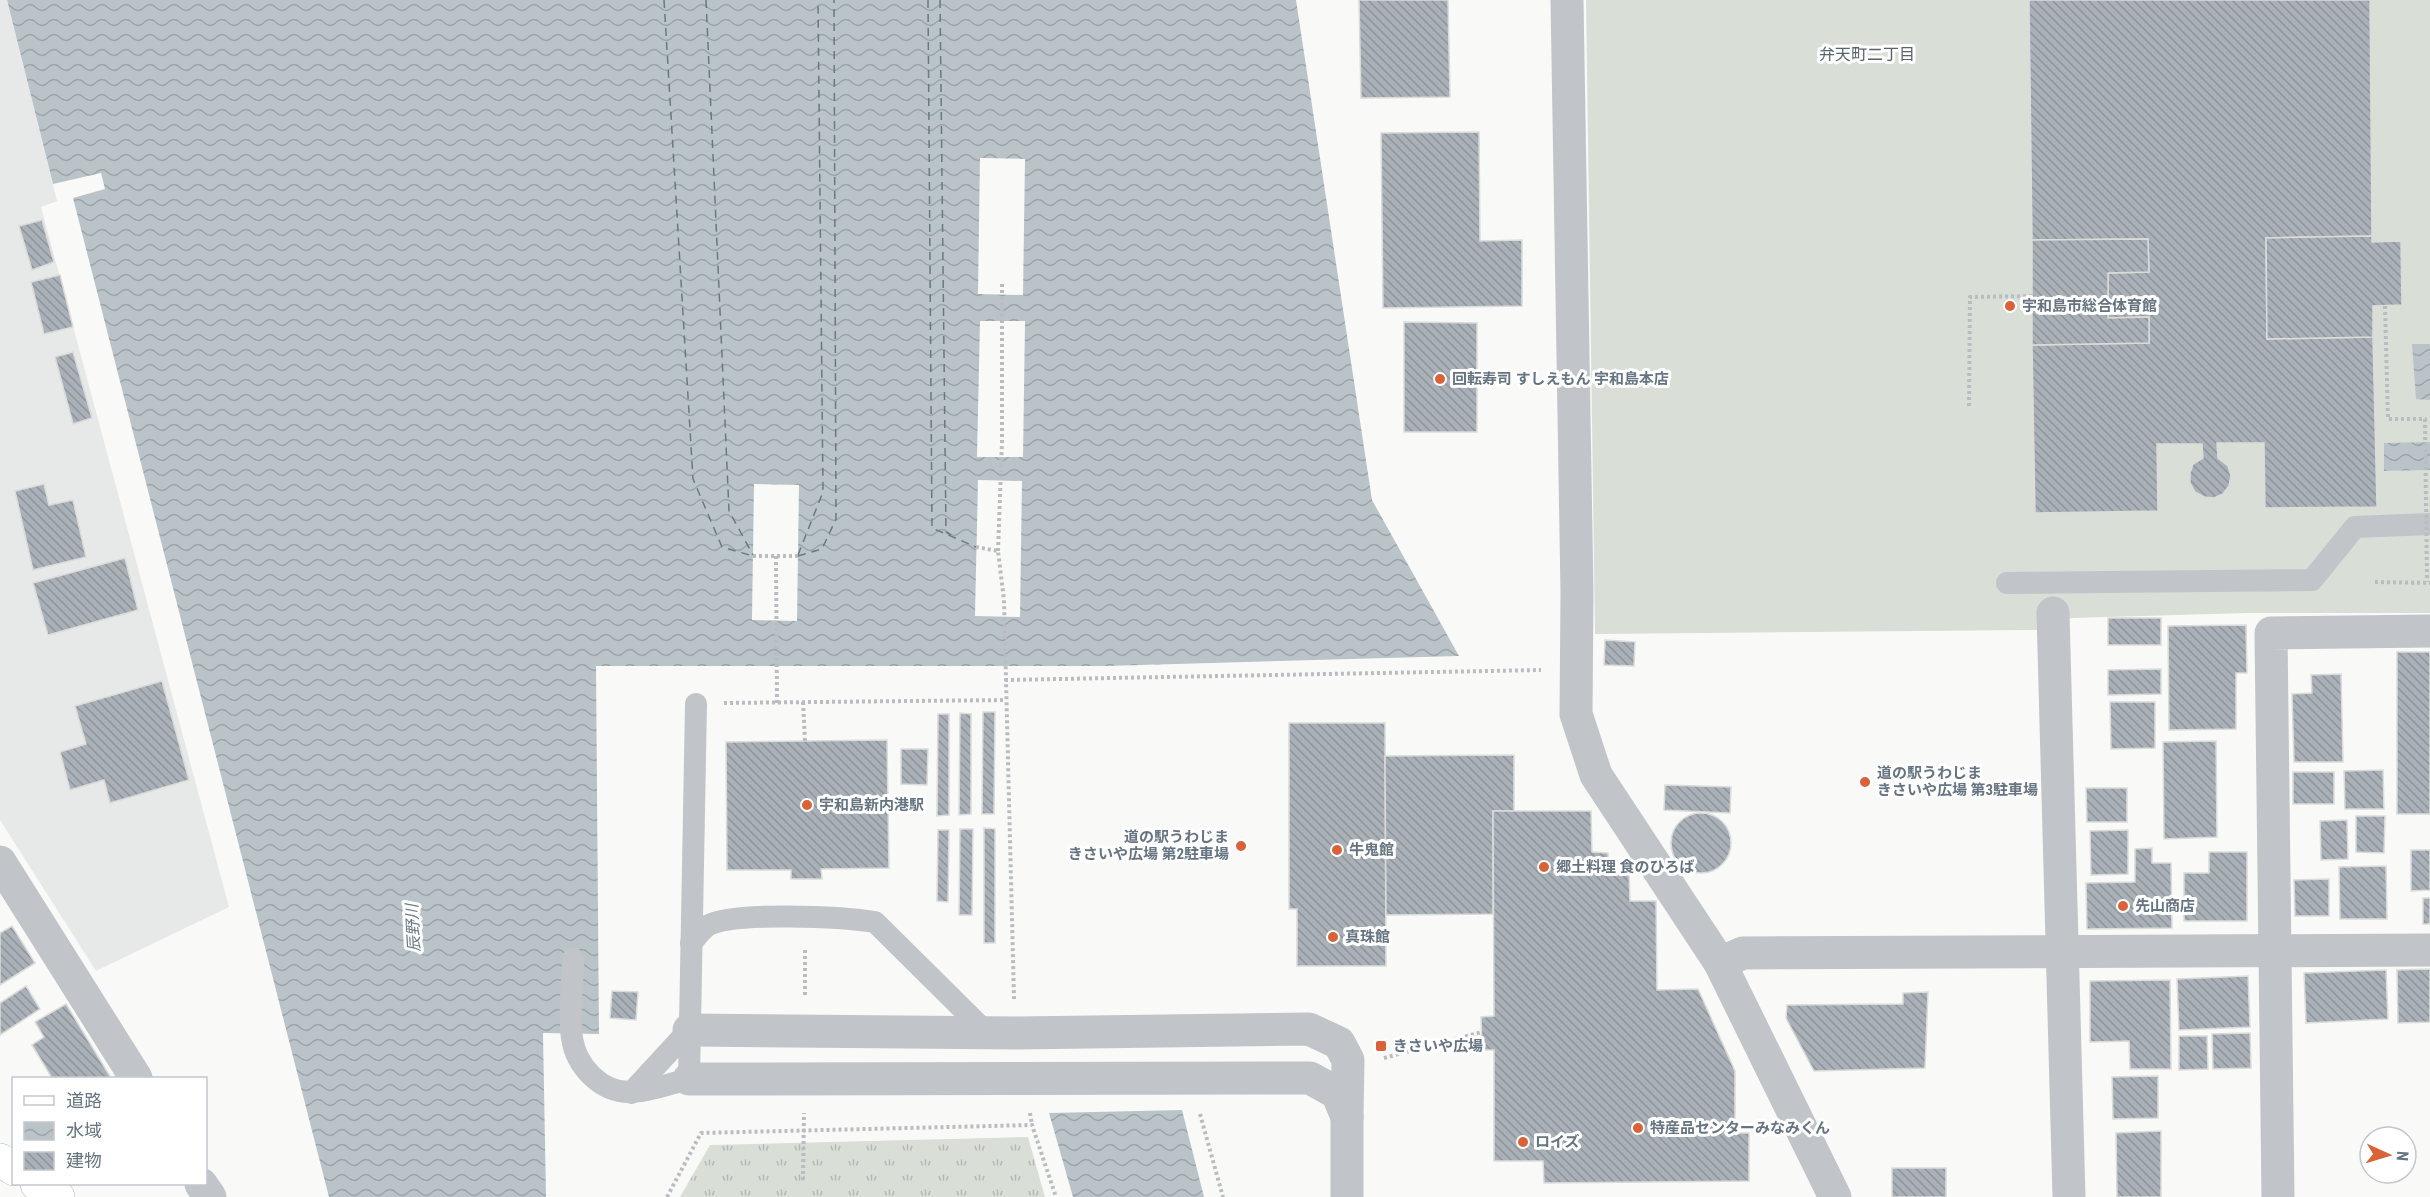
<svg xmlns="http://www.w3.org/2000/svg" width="2430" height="1197" font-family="'Roboto Condensed','Noto Sans JP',sans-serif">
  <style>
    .built { fill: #e7e9e9 }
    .grass { fill: url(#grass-tufts) }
    .pitch { fill: #d9ded7 }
    .water { fill: url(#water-waves) }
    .pier { fill: #f9faf8 }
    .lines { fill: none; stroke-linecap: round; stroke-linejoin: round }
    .ferry { stroke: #677981; stroke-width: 1.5; stroke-dasharray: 8 6; stroke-linecap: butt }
    .building { fill: url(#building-back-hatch); stroke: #dbdcda; stroke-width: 1.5 }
    .secondary-casing { stroke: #b4b9be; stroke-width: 34 }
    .path { stroke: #babdc0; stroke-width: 4; stroke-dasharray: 3 3; stroke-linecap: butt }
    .service { stroke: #c1c5c9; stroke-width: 22 }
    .minor { stroke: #c1c5c9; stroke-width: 33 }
    .tertiary { stroke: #c1c5c9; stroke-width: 33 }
    .secondary { stroke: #fff; stroke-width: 33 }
    .path-bridge { stroke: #babdc0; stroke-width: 4; stroke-dasharray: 3 3; stroke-linecap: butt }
    .poi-dot { fill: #d96239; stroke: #fff; stroke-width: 2 }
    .labels { text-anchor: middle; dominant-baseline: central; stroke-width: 6; stroke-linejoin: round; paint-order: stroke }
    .poi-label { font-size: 15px; font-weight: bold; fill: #667481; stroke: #fff; text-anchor: start }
    .neighbourhood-label { font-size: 16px; fill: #58636c; stroke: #fff }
    .water-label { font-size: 16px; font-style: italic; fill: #677981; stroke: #fff }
  </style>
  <defs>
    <pattern id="grass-tufts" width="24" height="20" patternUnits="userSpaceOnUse" patternTransform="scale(1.5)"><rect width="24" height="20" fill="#d9ded7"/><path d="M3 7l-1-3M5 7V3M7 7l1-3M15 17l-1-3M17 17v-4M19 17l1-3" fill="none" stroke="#b4b9b4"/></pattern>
    <pattern id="water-waves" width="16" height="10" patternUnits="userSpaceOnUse" patternTransform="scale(1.5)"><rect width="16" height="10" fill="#bac4c8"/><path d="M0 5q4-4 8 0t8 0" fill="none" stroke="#9ba4a8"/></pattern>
    <pattern id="building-back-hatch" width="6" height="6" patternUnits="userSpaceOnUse" patternTransform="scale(1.5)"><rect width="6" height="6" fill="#a9b0b7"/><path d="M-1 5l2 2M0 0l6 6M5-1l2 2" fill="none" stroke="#8d949a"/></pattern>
  </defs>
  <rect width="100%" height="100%" fill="#f9faf8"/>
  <!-- built -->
  <path class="built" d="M0 0H7L57 201 41 207 229 907 96 971 0 820Z"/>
  <!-- grass -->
  <path class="grass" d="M1028 1137 1045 1197H680L710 1145Z"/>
  <!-- pitch -->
  <path class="pitch" d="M1586 0H2430V613H2248L2072 618 2036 630 1595 634Z"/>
  <!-- water -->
  <g class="water">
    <path d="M7 0H1296L1372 500 1459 656 1106 666H596L599 1034 543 1033 546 1197H329L73 198 105 189 101 173 53 184Z"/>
    <path d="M2412 344H2430V400L2416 399Z"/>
    <path d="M2430 442V470L2384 471V443Z"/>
    <path d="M1182 1110 1204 1197H1073L1049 1113Z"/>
  </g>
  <!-- pier -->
  <g class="pier">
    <path d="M980 158 1025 159 1023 295 978 294Z"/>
    <path d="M980 321H1025L1023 457H977Z"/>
    <path d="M978 480 1022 481 1020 617 975 616Z"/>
    <path d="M754 484 799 485 797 621 752 620Z"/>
  </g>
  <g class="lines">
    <!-- ferry -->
    <g class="ferry">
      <path d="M664 0 693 479 722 547 753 556"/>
      <path d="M706 0 729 511 753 555"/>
      <path d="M928 0 932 528 976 547"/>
      <path d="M940 0 946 532 951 535"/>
      <path d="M798 555 823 492 818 0"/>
      <path d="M798 556 822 549 836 519 834 0"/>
    </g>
  </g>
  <!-- building -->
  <g class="building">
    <path d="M1359 0H1448L1450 97 1361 98Z"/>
    <path d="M2029 0H2370L2372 236 2266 238 2267 339 2373 337 2377 507 2265 508 2264 443H2217L2218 458 2228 466 2231 476 2229 486 2223 494 2214 498 2204 497 2195 492 2190 483V473L2193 464 2203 458 2202 444H2157L2158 511 2035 513 2032 345 2149 343V317L2108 318V273L2149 272 2148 239 2032 240Z"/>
    <path d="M1479 132 1480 241 1522 240V306L1383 308 1381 133Z"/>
    <path d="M42 220 54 262 32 270 19 226Z"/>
    <path d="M2372 236V242L2401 241 2402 305 2373 306V337L2267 339 2266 238Z"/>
    <path d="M2148 239 2149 272 2108 273V318L2149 317V343L2032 345V240Z"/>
    <path d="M60 275 73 327 44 334 31 282Z"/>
    <path d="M1404 322 1477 323V432H1404Z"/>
    <path d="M73 352 92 418 73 424 55 357Z"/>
    <path d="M44 484 49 505 73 500 86 557 33 570 15 491Z"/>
    <path d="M125 558 138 610 48 635 33 583Z"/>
    <rect x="2108" y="618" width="53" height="27"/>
    <path d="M2246 625 2247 673H2236V729L2169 730 2168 626Z"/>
    <path d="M1605 640 1635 642 1634 666 1604 665Z"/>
    <rect x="2397" y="652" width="33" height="162"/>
    <path d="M2161 669V694L2108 695V670Z"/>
    <path d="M2341 674 2343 762H2294L2292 694 2312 693 2311 675Z"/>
    <path d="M162 681 189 780 110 803 104 780 70 790 60 752 86 744 75 706Z"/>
    <path d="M2110 702H2155V748L2111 749Z"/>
    <path d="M983 712H995L994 814H982Z"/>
    <path d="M960 713 971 714V814L959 815Z"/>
    <path d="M938 714H949V815L937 816Z"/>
    <path d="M1289 723H1385L1386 966H1297V909H1289Z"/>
    <path d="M887 740 889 868 821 869 822 879H791V870H727L726 742Z"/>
    <path d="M2216 741 2217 837 2164 839 2163 742Z"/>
    <path d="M901 749H928L927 785 901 784Z"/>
    <path d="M1514 755V811H1493V914L1386 915 1385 756Z"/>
    <path d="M2383 770 2384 809H2345L2344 771Z"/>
    <rect x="2293" y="772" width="41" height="32"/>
    <path d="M1665 785 1731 787 1730 813 1664 810Z"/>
    <path d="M2086 788H2127V822H2087Z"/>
    <path d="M1493 811H1591L1592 852 1608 853 1609 875 1629 874 1630 901H1656L1657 990 1698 989 1735 1071V1133H1749V1181L1544 1183 1543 1161H1494V1050H1482L1481 1017 1494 1016Z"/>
    <circle cx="1701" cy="843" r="30"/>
    <path d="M2356 816H2385L2384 853 2356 852Z"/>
    <path d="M2347 820 2348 859 2321 860 2320 821Z"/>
    <path d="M984 828 995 829V943H984Z"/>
    <path d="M960 829H973L972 915H959Z"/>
    <path d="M938 830H949L948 902 937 901Z"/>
    <path d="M2128 830V874L2091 875 2090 831Z"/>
    <path d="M2152 848V863H2171L2172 928 2087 929 2086 883 2135 882V849Z"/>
    <path d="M2411 850H2430V890L2411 891Z"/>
    <path d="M2209 852H2247V921H2184V873H2209Z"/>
    <path d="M2386 866 2387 919H2340L2339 867Z"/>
    <path d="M2329 879V916H2295L2294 880Z"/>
    <rect x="2423" y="898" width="7" height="26"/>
    <path d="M12 926 35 963 0 985V933Z"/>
    <path d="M2430 969V1022L2398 1023 2397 970Z"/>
    <path d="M2386 970 2388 1019 2306 1023 2304 973Z"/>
    <path d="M2248 976 2250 1027 2179 1030 2177 979Z"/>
    <path d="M2170 980 2171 1069H2130L2129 1041 2090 1042V981Z"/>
    <path d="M26 986 40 1009 0 1035V1003Z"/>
    <path d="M612 991 638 992 636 1020 610 1018Z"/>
    <path d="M1928 992 1925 1068 1814 1071 1786 1018 1787 1005 1903 1004V993Z"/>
    <path d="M66 1004 111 1078H52L32 1045 44 1037 35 1022Z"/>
    <path d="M2250 1033 2251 1068 2213 1069 2212 1034Z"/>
    <path d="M2179 1036H2207L2208 1069 2179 1070Z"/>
    <path d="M2158 1076V1118L2113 1119 2112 1077Z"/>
    <path d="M2161 1131V1197H2117L2116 1133Z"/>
    <rect x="1892" y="1168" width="54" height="29"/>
  </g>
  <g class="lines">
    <!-- secondary casing -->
    <g class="secondary-casing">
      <g id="secondary">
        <path d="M0 1160 14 1169"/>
        <path d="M37 1184 58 1197"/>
      </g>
    </g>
    <!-- path -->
    <g class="path">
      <path d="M1969 406 1970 297 2033 296"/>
      <path d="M976 547 998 551 1004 600 1014 999"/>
      <path d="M998 551 1002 442V281"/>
      <path d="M753 556H798"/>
      <path d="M776 556 777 703"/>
      <path d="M2375 582 2430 583"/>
      <path d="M1005 680 1541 670"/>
      <path d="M803 702 805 741"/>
      <path d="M724 703 1006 700"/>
      <path d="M805 995V948"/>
      <path d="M1384 1058 1482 1032"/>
      <path d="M1030 1113 1032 1125"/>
      <path d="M1200 1114 1223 1197"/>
      <path d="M803 1180 804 1113"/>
      <path d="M667 1197 701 1133 1032 1125 1056 1197"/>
    </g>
    <!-- service -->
    <g class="service">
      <path d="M2007 583 2312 580 2355 527 2430 524"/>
      <path d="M691 943C696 938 701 930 707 926 731 911 844 917 875 922L987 1033"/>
      <path d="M573 959C573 984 568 1013 572 1038 576 1066 601 1093 631 1092 650 1092 671 1083 689 1079L696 704"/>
      <path d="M631 1093 689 1030"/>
    </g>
    <!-- minor -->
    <g class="minor">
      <path d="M1567 0 1577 593 1576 714 1596 775 1720 963 1743 953 2430 950"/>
      <path d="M2053 613 2069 1197"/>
      <path d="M0 862 136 1078"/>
      <path d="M689 1030 1018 1033 1309 1029 1339 1043 1348 1060 1347 1117"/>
      <path d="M689 1079 1310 1078 1337 1093 1347 1117"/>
      <path d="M201 1184 210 1197"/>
      <path d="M2278 1197 2271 633 2430 631"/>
    </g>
    <!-- tertiary -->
    <g class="tertiary">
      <path d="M1720 963 1835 1197"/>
      <path d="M1347 1117V1197"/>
    </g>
    <!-- secondary -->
    <use href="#secondary" class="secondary"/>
    <!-- path-bridge -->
    <path class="path-bridge" d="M2385 306 2388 419H2425L2427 582"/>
  </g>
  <!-- markers -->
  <g class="poi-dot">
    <circle cx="2010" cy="306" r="6"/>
    <circle cx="1440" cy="379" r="6"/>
    <circle cx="1865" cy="782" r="6"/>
    <circle cx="807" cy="805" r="6"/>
    <circle cx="1241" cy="846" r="6"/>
    <circle cx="1337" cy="850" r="6"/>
    <circle cx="1544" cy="867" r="6"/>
    <circle cx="2123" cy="906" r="6"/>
    <circle cx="1333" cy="937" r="6"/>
    <rect x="1375" y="1040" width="12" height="12" rx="3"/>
    <circle cx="1638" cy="1128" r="6"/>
    <circle cx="1523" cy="1142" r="6"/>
  </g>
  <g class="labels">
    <!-- poi labels -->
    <g class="poi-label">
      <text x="2022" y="306">宇和島市総合体育館</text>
      <text x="1452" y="379">回転寿司 すしえもん 宇和島本店</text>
      <text x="1877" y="773">道の駅うわじま<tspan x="1877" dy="17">きさいや広場 第3駐車場</tspan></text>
      <text x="819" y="805">宇和島新内港駅</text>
      <text x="1229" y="837" text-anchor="end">道の駅うわじま<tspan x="1229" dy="17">きさいや広場 第2駐車場</tspan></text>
      <text x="1349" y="850">牛鬼館</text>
      <text x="1556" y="867">郷土料理 食のひろば</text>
      <text x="2135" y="906">先山商店</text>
      <text x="1345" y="937">真珠館</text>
      <text x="1393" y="1046">きさいや広場</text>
      <text x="1650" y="1128">特産品センターみなみくん</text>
      <text x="1535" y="1142">ロイズ</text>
    </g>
    <!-- neighbourhood labels -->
    <g class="neighbourhood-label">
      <text x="1867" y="54">弁天町二丁目</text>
    </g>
    <!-- water labels -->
    <g class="water-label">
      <text transform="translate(413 928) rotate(-93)">辰野川</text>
    </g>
  </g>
  <!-- legend -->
  <rect x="12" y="1077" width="195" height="108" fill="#ffffff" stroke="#c2c7cd" stroke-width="1.5"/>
  <rect x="24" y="1096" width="30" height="9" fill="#ffffff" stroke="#c2c7cd" stroke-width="1.5"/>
  <text x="66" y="1107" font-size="18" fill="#667481">道路</text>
  <rect x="24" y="1122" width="30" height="18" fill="url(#water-waves)" stroke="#c2c7cd" stroke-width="1.5"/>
  <text x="66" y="1137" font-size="18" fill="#667481">水域</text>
  <rect x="24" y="1152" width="30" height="18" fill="url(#building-back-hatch)" stroke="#c2c7cd" stroke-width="1.5"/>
  <text x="66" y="1167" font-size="18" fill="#667481">建物</text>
  <!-- north arrow -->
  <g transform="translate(2388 1155) rotate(94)"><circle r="28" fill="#ffffff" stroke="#c2c7cd" stroke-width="1.5"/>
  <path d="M0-4.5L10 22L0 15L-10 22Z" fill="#d96239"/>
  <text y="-9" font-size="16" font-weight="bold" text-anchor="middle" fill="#667481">N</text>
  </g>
</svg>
